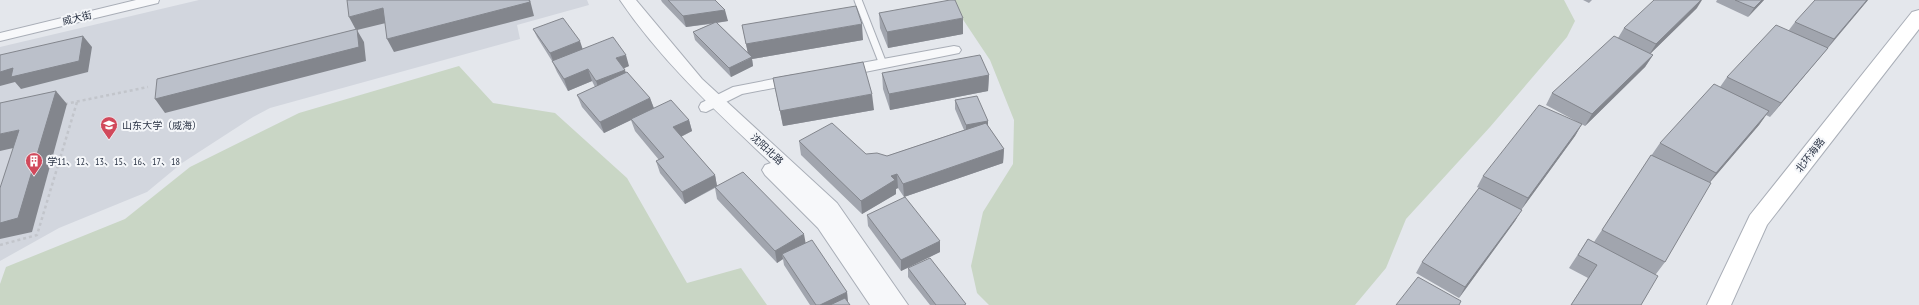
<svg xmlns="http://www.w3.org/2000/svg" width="1919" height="305" font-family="'PT Sans Narrow','Noto Sans SC',sans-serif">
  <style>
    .built { fill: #d2d6de }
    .green { fill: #c9d6c5 }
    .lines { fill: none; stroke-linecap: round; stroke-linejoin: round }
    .service-casing { stroke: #a9aeb7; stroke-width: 9 }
    .minor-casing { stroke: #a9aeb7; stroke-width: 2 }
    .tertiary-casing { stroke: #a9aeb7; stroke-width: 2 }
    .secondary-casing { stroke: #a9aeb7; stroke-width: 2 }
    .path { stroke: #c2c5cb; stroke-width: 2.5; stroke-dasharray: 3 3; stroke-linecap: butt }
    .service { stroke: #f7f8fa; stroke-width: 7 }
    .minor { fill: #f7f8fa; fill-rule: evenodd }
    .tertiary { fill: #f7f8fa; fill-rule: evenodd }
    .secondary { fill: #fff; fill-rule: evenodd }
    .wall { fill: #a1a5ae }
    .shaded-wall { fill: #83868d }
    .building { fill: #bbc0ca; stroke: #83868d }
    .labels { text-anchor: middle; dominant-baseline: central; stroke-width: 4; stroke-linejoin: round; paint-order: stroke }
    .street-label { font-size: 10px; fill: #2b3445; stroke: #f4f6f9 }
    .poi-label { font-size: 10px; fill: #2b3445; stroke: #f4f6f9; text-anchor: start }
  </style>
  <rect width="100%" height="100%" fill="#e4e7ec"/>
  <!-- built -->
  <path class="built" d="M199 0H587L589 5 517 25 520 39 270 108 253 117 182 163 147 192 59 228 0 261V47Z"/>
  <!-- green -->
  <g class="green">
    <path d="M953 0H1564L1575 21 1567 37 1490 127 1406 219 1386 268 1355 305H989L977 293 971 266 983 212 1013 164 1014 120 990 60 956 9Z"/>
    <path d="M459 66 493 103 555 113 627 178 687 283 741 268 767 305H0V284L6 267 125 219 190 167 299 113Z"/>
  </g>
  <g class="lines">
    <!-- service casing -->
    <g class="service-casing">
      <path id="service" d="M858 0 883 64"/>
    </g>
    <!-- minor casing -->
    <g class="minor-casing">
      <g id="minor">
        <path d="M136 0H159L158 3 0 41V33Z"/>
        <path d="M954 46 959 47 961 50 959 53 845 76 840 74 838 71 840 68 845 66Z"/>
        <path d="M794 75 799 77 801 80 799 83 742 94 706 112 701 111 699 107 701 103 733 87Z"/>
      </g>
    </g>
    <!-- tertiary casing -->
    <g class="tertiary-casing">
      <path id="tertiary" d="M620 0H636L702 79 837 203 908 305H870L818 228 765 175 762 170 765 165 771 163C717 112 662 62 620 0Z"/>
    </g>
    <!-- secondary casing -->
    <g class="secondary-casing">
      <path id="secondary" d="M1919 10V29L1767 225 1731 305H1707L1750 215 1912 12Z"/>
    </g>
    <!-- path -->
    <g class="path">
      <path d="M65 104 148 87"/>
      <path d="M0 245 37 235 77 102"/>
    </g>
    <!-- service -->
    <use href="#service" class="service"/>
    <!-- minor -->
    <use href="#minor" class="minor"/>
    <!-- tertiary -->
    <use href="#tertiary" class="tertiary"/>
    <!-- secondary -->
    <use href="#secondary" class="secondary"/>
  </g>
  <!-- wall -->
  <g class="wall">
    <path d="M661 0H715L728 21 717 23 748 53 742 25 863 40 752 59 753 66 731 77 695 40 693 32 711 24 686 27 662 2Z"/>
    <path d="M1583 0H1592L1589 3Z"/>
    <path d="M1717 0H1764L1748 17 1716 2Z"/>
    <path d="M1868 0 1828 48 1817 61 1770 117 1766 115 1759 125 1710 182 1665 262 1656 274 1641 305H1571L1588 278 1569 268 1588 239 1594 242 1642 169 1660 143 1720 87 1727 77 1789 30 1795 22Z"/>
    <path d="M1697 8 1650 54 1653 55 1645 67 1585 126 1546 105 1552 93 1618 38 1624 28Z"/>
    <path d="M879 13 963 34 888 48 880 28Z"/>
    <path d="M533 29 583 49 629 66 624 68 626 73 650 98 654 108 689 120 692 131 681 137 715 175 717 186 805 243 847 292 848 303 850 305H810L784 265 783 259 777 263 717 199 715 188 685 204 660 173 656 161 659 160 635 131 631 120 604 133 582 107 577 95 595 87 592 81 568 91 557 72 552 61 537 37Z"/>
    <path d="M882 73 989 75 988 91 890 110 883 89Z"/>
    <path d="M773 78 874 110 783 126Z"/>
    <path d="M955 100 988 121V126L1004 149 1003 163 904 197 898 188 896 189V194L862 214 801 155 799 141 866 154 887 156 964 130 955 109Z"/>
    <path d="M1582 124 1575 136 1521 210 1515 221 1459 298 1416 273 1422 262 1479 188 1477 187 1483 176Z"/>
    <path d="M867 215 940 241V252L901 271 868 226Z"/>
    <path d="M908 268 966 305H930L908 277Z"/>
  </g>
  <!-- shaded-wall -->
  <g class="shaded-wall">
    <path d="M530 0 534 16 394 52 387 39Z"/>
    <path d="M1701 0H1702L1697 8 1649 55 1656 44Z"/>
    <path d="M1762 0H1764L1748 17 1754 8Z"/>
    <path d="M1867 0H1868L1825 51 1834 39Z"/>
    <path d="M383 8 390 22 357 30 364 42 366 61 165 113 155 99 356 30 349 17Z"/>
    <path d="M725 10 728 21 686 27 683 16Z"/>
    <path d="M963 18V34L888 48 887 32Z"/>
    <path d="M862 24 863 40 752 59 753 66 731 77 729 68 749 59 746 44Z"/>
    <path d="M83 36 92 47 88 72 21 89 15 82 0 86V72Z"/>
    <path d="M580 41 583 50 553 61 550 53Z"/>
    <path d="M1828 48 1817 61 1770 117 1781 103Z"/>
    <path d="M626 55 629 66 620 70 616 58Z"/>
    <path d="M1653 55 1645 67 1585 126 1592 114Z"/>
    <path d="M588 69 592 81 568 91 564 79Z"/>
    <path d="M625 70 628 82 600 93 596 81Z"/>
    <path d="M989 75 988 91 890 110 889 94Z"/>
    <path d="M56 91 67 104 32 232 0 239V223Z"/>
    <path d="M872 94 874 110 783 126 780 111Z"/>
    <path d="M650 98 654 109 604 133 600 122Z"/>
    <path d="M1769 111 1759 125 1706 187 1716 173Z"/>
    <path d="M689 120 692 131 676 139 673 127Z"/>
    <path d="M988 121V129L966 134V125Z"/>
    <path d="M1582 124 1575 136 1521 210 1528 198Z"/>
    <path d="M19 130 31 144 0 151V134Z"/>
    <path d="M1004 149 1003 163 904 197 903 184Z"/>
    <path d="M897 174 898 188 896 189V194L862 214 861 201 891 176Z"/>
    <path d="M715 175 717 186 685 204 682 192Z"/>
    <path d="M1522 210 1515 221 1459 298 1465 287Z"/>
    <path d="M804 234 806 245 782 254 783 259 777 263 775 251Z"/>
    <path d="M940 241V252L901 271V260Z"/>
    <path d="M847 292 848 303 844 305H820Z"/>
  </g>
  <!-- building -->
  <g class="building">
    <path d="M347 0H529L530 2 387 39 383 8 349 17Z"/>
    <path d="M668 0H715L725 10 683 16Z"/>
    <path d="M950 0H955L963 18 887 32 879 13Z"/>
    <path d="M1654 0H1701L1656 44 1624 28Z"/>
    <path d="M1735 0H1762L1754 8Z"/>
    <path d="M1815 0H1867L1834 39 1795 22Z"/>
    <path d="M856 6 862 24 746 44 742 25Z"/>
    <path d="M563 18 580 41 550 53 533 29Z"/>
    <path d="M716 22 752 57 729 68 693 32Z"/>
    <path d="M1776 25 1828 48 1781 103 1727 77Z"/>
    <path d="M357 29 359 47 155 99 157 79Z"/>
    <path d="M83 36 79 61 11 77 13 68 0 72V55Z"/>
    <path d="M1614 36 1653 55 1592 114 1552 93Z"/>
    <path d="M613 37 626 55 616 58 625 70 596 81 588 69 564 79 552 61Z"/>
    <path d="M980 55 989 75 889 94 882 73Z"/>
    <path d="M863 62 872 94 780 111 773 78Z"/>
    <path d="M627 72 650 98 600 122 577 95Z"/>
    <path d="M1714 84 1769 111 1716 173 1660 143Z"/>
    <path d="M56 91 18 218 0 223V188L19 130 0 134V103Z"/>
    <path d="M977 96 988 121 966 125 955 100Z"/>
    <path d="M671 100 689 120 673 127 715 175 682 192 656 161 664 157 631 119Z"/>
    <path d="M1539 105 1582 124 1528 198 1483 176Z"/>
    <path d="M832 123 866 154 877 153 887 156 986 123 1004 149 903 184 897 174 891 176 895 180 861 201 799 141Z"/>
    <path d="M1651 155 1711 183 1665 262 1602 230Z"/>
    <path d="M743 172 804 234 775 251 715 187Z"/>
    <path d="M1479 188 1522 210 1465 287 1422 262Z"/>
    <path d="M905 197 940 241 901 260 867 215Z"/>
    <path d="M1588 239 1658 276 1641 305H1571L1597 265 1578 255Z"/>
    <path d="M812 240 847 292 820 305H816L782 254Z"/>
    <path d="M930 258 966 304 964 305H936L908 268Z"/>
    <path d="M1418 277 1461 301 1459 305H1396Z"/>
    <path d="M845 298 850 305H830Z"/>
  </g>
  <!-- icons -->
  <defs>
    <g id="university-pin" transform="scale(0.9)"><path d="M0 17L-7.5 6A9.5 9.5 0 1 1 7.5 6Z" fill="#d1495b" stroke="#f4f6f9"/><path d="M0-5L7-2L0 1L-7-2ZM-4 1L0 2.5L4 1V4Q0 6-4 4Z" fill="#fff"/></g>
    <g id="building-pin" transform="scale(0.9)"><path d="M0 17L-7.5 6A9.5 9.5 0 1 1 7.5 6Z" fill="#d1495b" stroke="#f4f6f9"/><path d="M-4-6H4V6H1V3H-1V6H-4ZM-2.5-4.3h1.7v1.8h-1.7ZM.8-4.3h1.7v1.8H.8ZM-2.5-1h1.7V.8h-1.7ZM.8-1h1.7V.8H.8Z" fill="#fff"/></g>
  </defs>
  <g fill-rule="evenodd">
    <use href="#university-pin" x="109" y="125"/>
    <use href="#building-pin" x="34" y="161"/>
  </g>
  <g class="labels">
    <!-- street labels -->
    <g class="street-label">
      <text transform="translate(77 18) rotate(-14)">威大街</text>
      <text transform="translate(767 149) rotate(43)">沈阳北路</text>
      <text transform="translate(1810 155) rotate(-52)">北环海路</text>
    </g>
    <!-- poi labels -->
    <g class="poi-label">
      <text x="122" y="125">山东大学（威海）</text>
      <text x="47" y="161">学11、12、13、15、16、17、18</text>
    </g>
  </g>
</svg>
